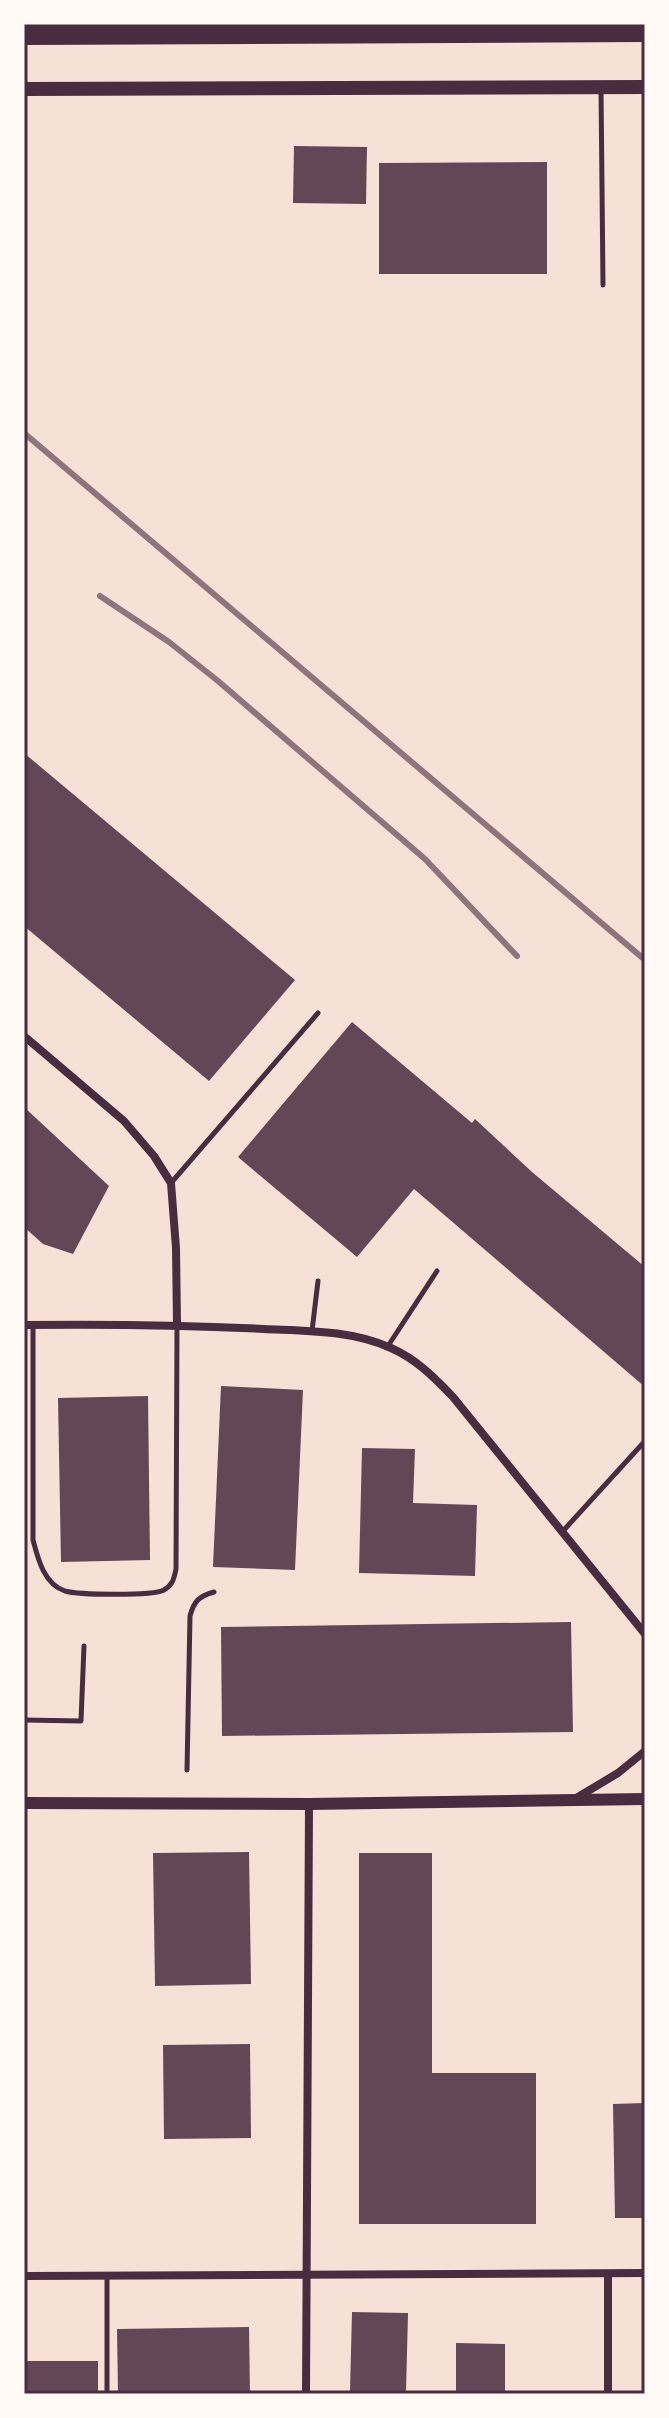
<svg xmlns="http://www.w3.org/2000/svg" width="669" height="2418" font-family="Overpass,sans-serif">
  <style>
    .building { fill: #644757 }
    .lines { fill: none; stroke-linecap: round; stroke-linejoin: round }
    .service { stroke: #4a2c40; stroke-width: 5 }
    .minor { stroke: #4a2c40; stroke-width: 8 }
    .tertiary { stroke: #4a2c40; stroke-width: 12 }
    .secondary { stroke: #4a2c40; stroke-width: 14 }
    .motorway { stroke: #4a2c40; stroke-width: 18 }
    .rail { stroke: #8f747c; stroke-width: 6 }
    .neatline { fill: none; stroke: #4a2c40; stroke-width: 3 }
  </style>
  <rect width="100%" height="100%" fill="#f7e1d7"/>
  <!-- building -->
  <g class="building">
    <path d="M294 146 367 147 366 204 293 203Z"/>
    <path d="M547 162V274H379V163Z"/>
    <path d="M24 753 295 980 209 1081 24 926Z"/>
    <path d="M352 1022 472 1123 475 1119 532 1172 645 1267V1387L414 1189 357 1257 238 1157Z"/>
    <path d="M24 1107 109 1186 73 1254 43 1244 24 1227Z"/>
    <path d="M221 1386 303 1390 295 1570 213 1567Z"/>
    <path d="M148 1396 150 1560 61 1562 58 1398Z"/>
    <path d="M362 1448 415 1449 413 1503 477 1505 475 1576 359 1573Z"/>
    <path d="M571 1622 573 1732 222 1736 221 1627Z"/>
    <path d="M249 1852 251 1984 155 1986 153 1853Z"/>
    <path d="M359 1853H432V2073H536V2224H359Z"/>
    <path d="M250 2044 251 2138 164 2139 163 2045Z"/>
    <path d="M645 2103V2218H615L613 2104Z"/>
    <path d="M352 2312 408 2313 406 2392 350 2391Z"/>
    <path d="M249 2327 250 2394H118L117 2329Z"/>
    <path d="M456 2343 505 2344V2394H456Z"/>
    <rect x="24" y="2361" width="74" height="33"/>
  </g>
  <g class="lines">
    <!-- service -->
    <g class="service">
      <path d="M601 88 603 285"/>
      <path d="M171 1183 318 1013"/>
      <path d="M33 1325V1540C38 1559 44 1584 65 1591 78 1595 153 1596 164 1590 173 1585 174 1578 176 1569L177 1325"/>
      <path d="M312 1331 318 1281"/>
      <path d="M388 1346 437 1271"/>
      <path d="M563 1531 645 1441"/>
      <path d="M24 1720 81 1721 84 1646"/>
      <path d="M187 1770 190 1616C194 1601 199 1596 214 1592"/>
      <path d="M107 2276V2394"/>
    </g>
    <!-- minor -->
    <g class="minor">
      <path d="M24 1036 124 1121 154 1156 171 1183 176 1248 177 1324"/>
      <path d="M24 1325C104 1324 184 1325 264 1329 306 1331 351 1330 391 1348 416 1359 434 1377 453 1397L645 1634"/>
      <path d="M573 1800 618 1773 645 1751"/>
      <path d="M608 2274V2394"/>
      <path d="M24 2276 645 2273"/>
      <path d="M306 2394 309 1804"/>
    </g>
    <!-- tertiary -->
    <path class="tertiary" d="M24 1803 309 1804 645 1799"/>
    <!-- secondary -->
    <path class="secondary" d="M24 89 645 87"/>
    <!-- motorway -->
    <path class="motorway" d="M24 36 645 33"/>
    <!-- rail -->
    <g class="rail">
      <path d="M24 433 645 960"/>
      <path d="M100 596 169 642 218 681 425 859 517 956"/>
    </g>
  </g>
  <!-- border -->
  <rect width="669" height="2418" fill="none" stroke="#fffaf5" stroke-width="52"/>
  <rect x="26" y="26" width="617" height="2366" class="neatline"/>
</svg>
